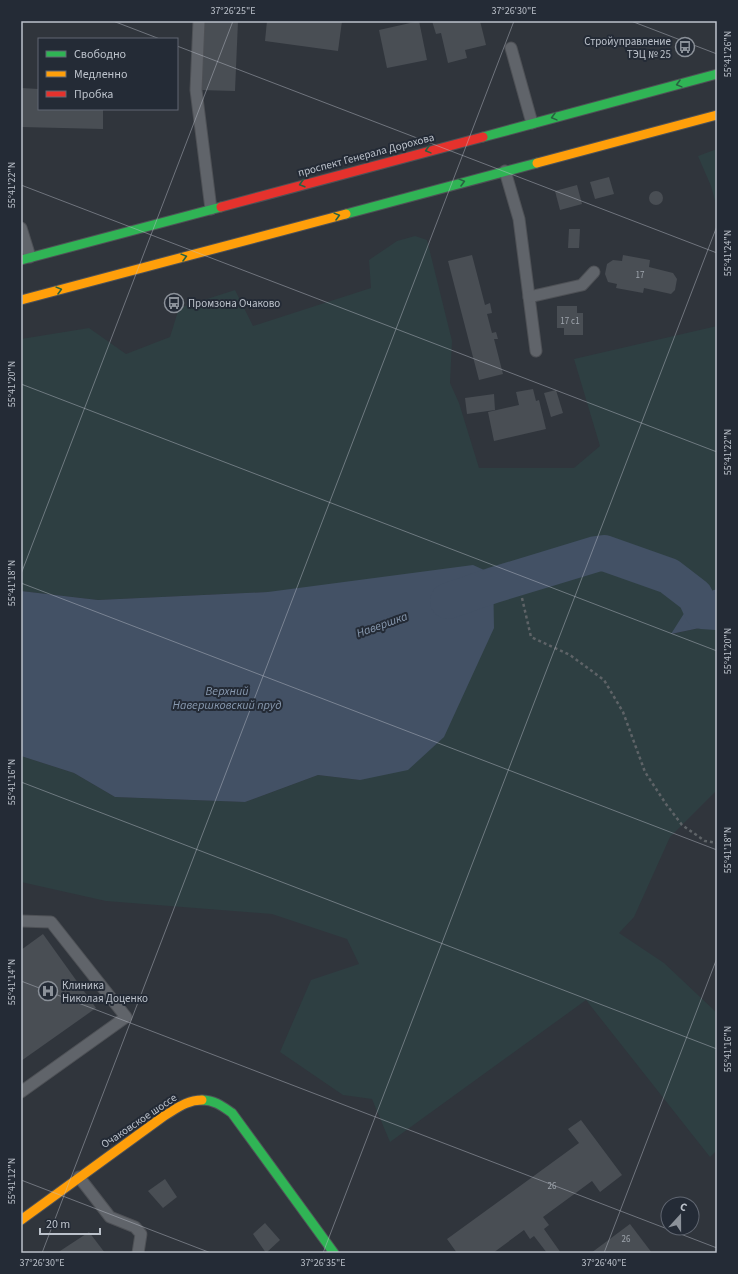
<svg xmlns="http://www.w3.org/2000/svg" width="738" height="1274" font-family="'Source Sans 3',sans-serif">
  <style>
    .green { fill: #2e3f42 }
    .water { fill: #435165 }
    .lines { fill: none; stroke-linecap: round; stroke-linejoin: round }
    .river { stroke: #435165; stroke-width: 36 }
    .building { fill: #494e54 }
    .lane-casing { stroke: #4e5156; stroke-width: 13 }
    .fast-casing { stroke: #4e5156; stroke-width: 11 }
    .slow-casing { stroke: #4e5156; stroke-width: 11 }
    .jam-casing { stroke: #4e5156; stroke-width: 11 }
    .path { stroke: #5e6367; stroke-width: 2.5; stroke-dasharray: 3 3; stroke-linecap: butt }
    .lane { stroke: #60646a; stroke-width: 11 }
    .fast { stroke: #30b455; stroke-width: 9 }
    .slow { stroke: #ff9f0a; stroke-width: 9 }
    .jam { stroke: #e5322d; stroke-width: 9 }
    .oneway { stroke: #296242 }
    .ticks { fill: none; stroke: #bcc2cb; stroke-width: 1; stroke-opacity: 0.45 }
    .labels { text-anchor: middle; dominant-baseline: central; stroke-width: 4; stroke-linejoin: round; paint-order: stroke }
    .number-label { font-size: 9px; fill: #9fa5ad }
    .poi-label { font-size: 11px; fill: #bcc2cb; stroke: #242b36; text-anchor: start }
    .street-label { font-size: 11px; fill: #bcc2cb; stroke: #242b36 }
    .water-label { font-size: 12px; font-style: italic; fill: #8798ae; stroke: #242b36 }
    .neatline { fill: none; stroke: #bcc2cb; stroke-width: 1.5 }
    .ticks-label { font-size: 10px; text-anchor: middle; fill: #bcc2cb }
  </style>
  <rect width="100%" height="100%" fill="#30353c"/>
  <!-- green -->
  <g class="green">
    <path d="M717 149V208L711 186 698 156Z"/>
    <path d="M415 236 427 240 452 341 450 383 459 403 479 468H574L600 446 574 359 717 326V589L695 596 672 634 714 625 717 626V790L670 837 634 917 619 933 664 963 717 1013V1150L710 1157 586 1000 390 1142 372 1099 343 1095 280 1052 311 980 359 964 347 939 272 914 106 901 21 882V756L74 773 115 797 245 802 318 775 360 780 268 592 98 600 21 591V339L89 328 126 354 170 337 179 308 235 290 253 326 371 288 369 260 397 241Z"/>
  </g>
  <!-- water -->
  <g class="water">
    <path d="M473 565 493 574 494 628 444 737 408 770 360 780 318 775 245 802 115 797 74 773 21 756V591L98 600 268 592Z"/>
    <path d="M717 589V626L714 625 671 634 695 596Z"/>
  </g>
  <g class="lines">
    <!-- river -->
    <path class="river" d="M448 601 494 585 596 554 604 553 669 576 695 596 702 611 717 612"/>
  </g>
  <!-- building -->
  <g class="building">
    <path d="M202 21H238L235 91 200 90Z"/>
    <path d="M267 21H342L338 51 265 41Z"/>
    <path d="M419 21 427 60 387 68 379 30Z"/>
    <path d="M432 21H480L486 45 465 50 467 58 448 63 441 33 436 34Z"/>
    <path d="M21 88 39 89V109H103V129L21 127Z"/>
    <path d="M609 177 614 194 595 199 590 182Z"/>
    <path d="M577 185 582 204 560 210 555 191Z"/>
    <circle cx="656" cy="198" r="7"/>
    <path d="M569 229H580L579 248H568Z"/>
    <path d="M472 255 485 305 490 303 492 313 487 314 492 333 496 332 498 339H494L503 374 479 380 448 261Z"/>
    <path d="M623 255 650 260 649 267 673 273 677 279 675 290 671 294 644 288 643 293 616 288 617 284 608 282 605 274 607 264 613 260 622 261Z"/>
    <path d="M557 306H577V313H583V335H564V328H557Z"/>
    <path d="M533 389 536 401 539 400 546 429 494 441 488 412 519 405 516 392Z"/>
    <path d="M556 390 563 413 551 417 544 393Z"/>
    <path d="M494 394 495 410 467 414 465 398Z"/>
    <path d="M43 934 96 1008 21 1061V950Z"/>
    <path d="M581 1120 622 1175 600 1192 592 1181 543 1217 549 1225 544 1229 561 1253H547L534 1236 530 1239 524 1230 493 1253H457L447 1239 579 1143 568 1129Z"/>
    <path d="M165 1179 177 1197 163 1208 148 1191Z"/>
    <path d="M265 1223 280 1240 266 1253 253 1234Z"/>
    <path d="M630 1224 652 1253H591Z"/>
    <path d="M89 1232 105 1253H57Z"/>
  </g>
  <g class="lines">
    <!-- lane casing -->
    <g class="lane-casing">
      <g id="lane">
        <path d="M199 21 196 90 211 209"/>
        <path d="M511 48 532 123"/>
        <path d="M505 171 519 219 536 351"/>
        <path d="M21 228 30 257"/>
        <path d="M529 297 582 285 594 272"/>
        <path d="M21 921 51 922 126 1017 21 1092"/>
        <path d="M79 1177 110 1217 135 1227 141 1234 138 1253"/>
      </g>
    </g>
    <!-- fast casing -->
    <g class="fast-casing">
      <g id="fast">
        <path d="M483 137 717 74"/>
        <path d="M346 214 537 163"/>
        <path d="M21 260 221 207"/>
        <path d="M202 1100C214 1100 222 1106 232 1113L334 1253"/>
      </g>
    </g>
    <!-- slow casing -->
    <g class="slow-casing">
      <g id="slow">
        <path d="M537 163 717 115"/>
        <path d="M21 300 346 214"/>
        <path d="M21 1220 164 1116C176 1109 187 1100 202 1100"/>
      </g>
    </g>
    <!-- jam casing -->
    <g class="jam-casing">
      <path id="jam" d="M221 207 483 137"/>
    </g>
    <!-- path -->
    <path class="path" d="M522 598 531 637 570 655 604 680 623 712 645 772 666 804 682 825 705 841 717 843"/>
    <!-- lane -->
    <use href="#lane" class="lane"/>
    <!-- fast -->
    <use href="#fast" class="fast"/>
    <!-- slow -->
    <use href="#slow" class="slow"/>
    <!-- jam -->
    <use href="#jam" class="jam"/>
  </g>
  <!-- one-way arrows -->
  <defs><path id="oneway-chevron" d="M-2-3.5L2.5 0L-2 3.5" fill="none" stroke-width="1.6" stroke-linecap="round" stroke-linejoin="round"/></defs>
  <g class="oneway">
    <use href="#oneway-chevron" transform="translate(679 84) rotate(165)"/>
    <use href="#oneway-chevron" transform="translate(554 117) rotate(165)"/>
    <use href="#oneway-chevron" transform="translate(428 150) rotate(165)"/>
    <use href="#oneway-chevron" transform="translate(462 182) rotate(-15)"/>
    <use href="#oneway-chevron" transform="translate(302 184) rotate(164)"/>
    <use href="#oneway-chevron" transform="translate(337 216) rotate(-15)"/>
    <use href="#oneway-chevron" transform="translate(184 257) rotate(-15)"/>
    <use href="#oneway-chevron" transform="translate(59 290) rotate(-15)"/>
  </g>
  <!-- ticks -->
  <path class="ticks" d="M113 21 160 39M631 21 717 54M177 46 717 253M21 185 717 452M21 384 717 651M21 574 233 21M21 583 717 850M21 782 717 1049M21 981 717 1248M21 1180 211 1253M42 1253 514 21M323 1253 717 226M604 1253 717 958"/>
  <!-- icons -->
  <defs>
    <g id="bus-ring" transform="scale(1)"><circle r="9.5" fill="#242b36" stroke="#8b9199" stroke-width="1.5"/><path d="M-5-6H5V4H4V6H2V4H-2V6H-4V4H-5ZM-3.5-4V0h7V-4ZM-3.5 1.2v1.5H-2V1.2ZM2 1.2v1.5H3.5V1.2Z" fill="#8b9199"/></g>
    <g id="hospital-ring" transform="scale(1)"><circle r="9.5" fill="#242b36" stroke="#8b9199" stroke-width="1.5"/><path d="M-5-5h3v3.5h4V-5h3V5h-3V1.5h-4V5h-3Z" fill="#8b9199"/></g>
  </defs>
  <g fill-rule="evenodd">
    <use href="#bus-ring" x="685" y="47"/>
    <use href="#bus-ring" x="174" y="303"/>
    <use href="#hospital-ring" x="48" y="991"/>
  </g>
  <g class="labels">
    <!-- number labels -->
    <g class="number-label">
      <text x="640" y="275">17</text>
      <text x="570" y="321">17 с1</text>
      <text x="552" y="1186">26</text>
      <text x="626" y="1239">26</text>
    </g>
    <!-- poi labels -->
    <g class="poi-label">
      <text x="671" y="41" text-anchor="end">Стройуправление<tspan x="671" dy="13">ТЭЦ № 25</tspan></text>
      <text x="188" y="303">Промзона Очаково</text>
      <text x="62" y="985">Клиника<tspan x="62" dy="13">Николая Доценко</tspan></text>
    </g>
    <!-- street labels -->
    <g class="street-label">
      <text transform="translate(366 155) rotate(-15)">проспект Генерала Дорохова</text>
      <text transform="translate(139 1121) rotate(-34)">Очаковское шоссе</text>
    </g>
    <!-- water labels -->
    <g class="water-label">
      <text transform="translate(382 625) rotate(-20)">Навершка</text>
      <text x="227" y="691">Верхний<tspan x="227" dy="14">Навершковский пруд</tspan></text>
    </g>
  </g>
  <!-- border -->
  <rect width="738" height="1274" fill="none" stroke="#242b36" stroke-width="44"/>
  <!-- legend -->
  <rect x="38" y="38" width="140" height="72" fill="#242b36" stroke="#616772"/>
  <rect x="46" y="51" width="20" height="6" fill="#30b455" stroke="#616772"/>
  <text x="74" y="58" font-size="12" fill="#bcc2cb">Свободно</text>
  <rect x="46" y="71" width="20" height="6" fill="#ff9f0a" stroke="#616772"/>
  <text x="74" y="78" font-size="12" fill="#bcc2cb">Медленно</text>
  <rect x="46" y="91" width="20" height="6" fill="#e5322d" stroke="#616772"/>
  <text x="74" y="98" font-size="12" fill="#bcc2cb">Пробка</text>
  <!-- north arrow -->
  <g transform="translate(680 1216) rotate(21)"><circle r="19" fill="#242b36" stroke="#616772"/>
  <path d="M0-3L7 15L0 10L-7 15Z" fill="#8b9199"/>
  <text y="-6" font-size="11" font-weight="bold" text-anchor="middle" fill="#bcc2cb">С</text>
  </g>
  <!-- scale -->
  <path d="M40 1228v6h60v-6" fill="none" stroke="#bcc2cb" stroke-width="2"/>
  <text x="46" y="1228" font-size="12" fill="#bcc2cb" stroke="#242b36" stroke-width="3" paint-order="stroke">20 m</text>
  <rect x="22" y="22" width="694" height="1230" class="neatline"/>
  <g class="ticks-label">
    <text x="233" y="14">37°26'25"E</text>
    <text x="514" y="14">37°26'30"E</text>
    <text transform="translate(727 54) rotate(-90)" y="4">55°41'26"N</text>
    <text transform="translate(11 185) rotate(-90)" y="4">55°41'22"N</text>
    <text transform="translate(727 253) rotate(-90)" y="4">55°41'24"N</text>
    <text transform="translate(11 384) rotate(-90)" y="4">55°41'20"N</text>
    <text transform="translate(727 452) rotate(-90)" y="4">55°41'22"N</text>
    <text transform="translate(11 583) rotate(-90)" y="4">55°41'18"N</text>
    <text transform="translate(727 651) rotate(-90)" y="4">55°41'20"N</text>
    <text transform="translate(11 782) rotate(-90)" y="4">55°41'16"N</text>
    <text transform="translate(727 850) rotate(-90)" y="4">55°41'18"N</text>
    <text transform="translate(11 982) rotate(-90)" y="4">55°41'14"N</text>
    <text transform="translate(727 1049) rotate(-90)" y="4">55°41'16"N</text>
    <text transform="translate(11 1181) rotate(-90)" y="4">55°41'12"N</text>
    <text x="42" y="1266">37°26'30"E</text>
    <text x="323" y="1266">37°26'35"E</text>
    <text x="604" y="1266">37°26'40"E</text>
  </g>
</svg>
